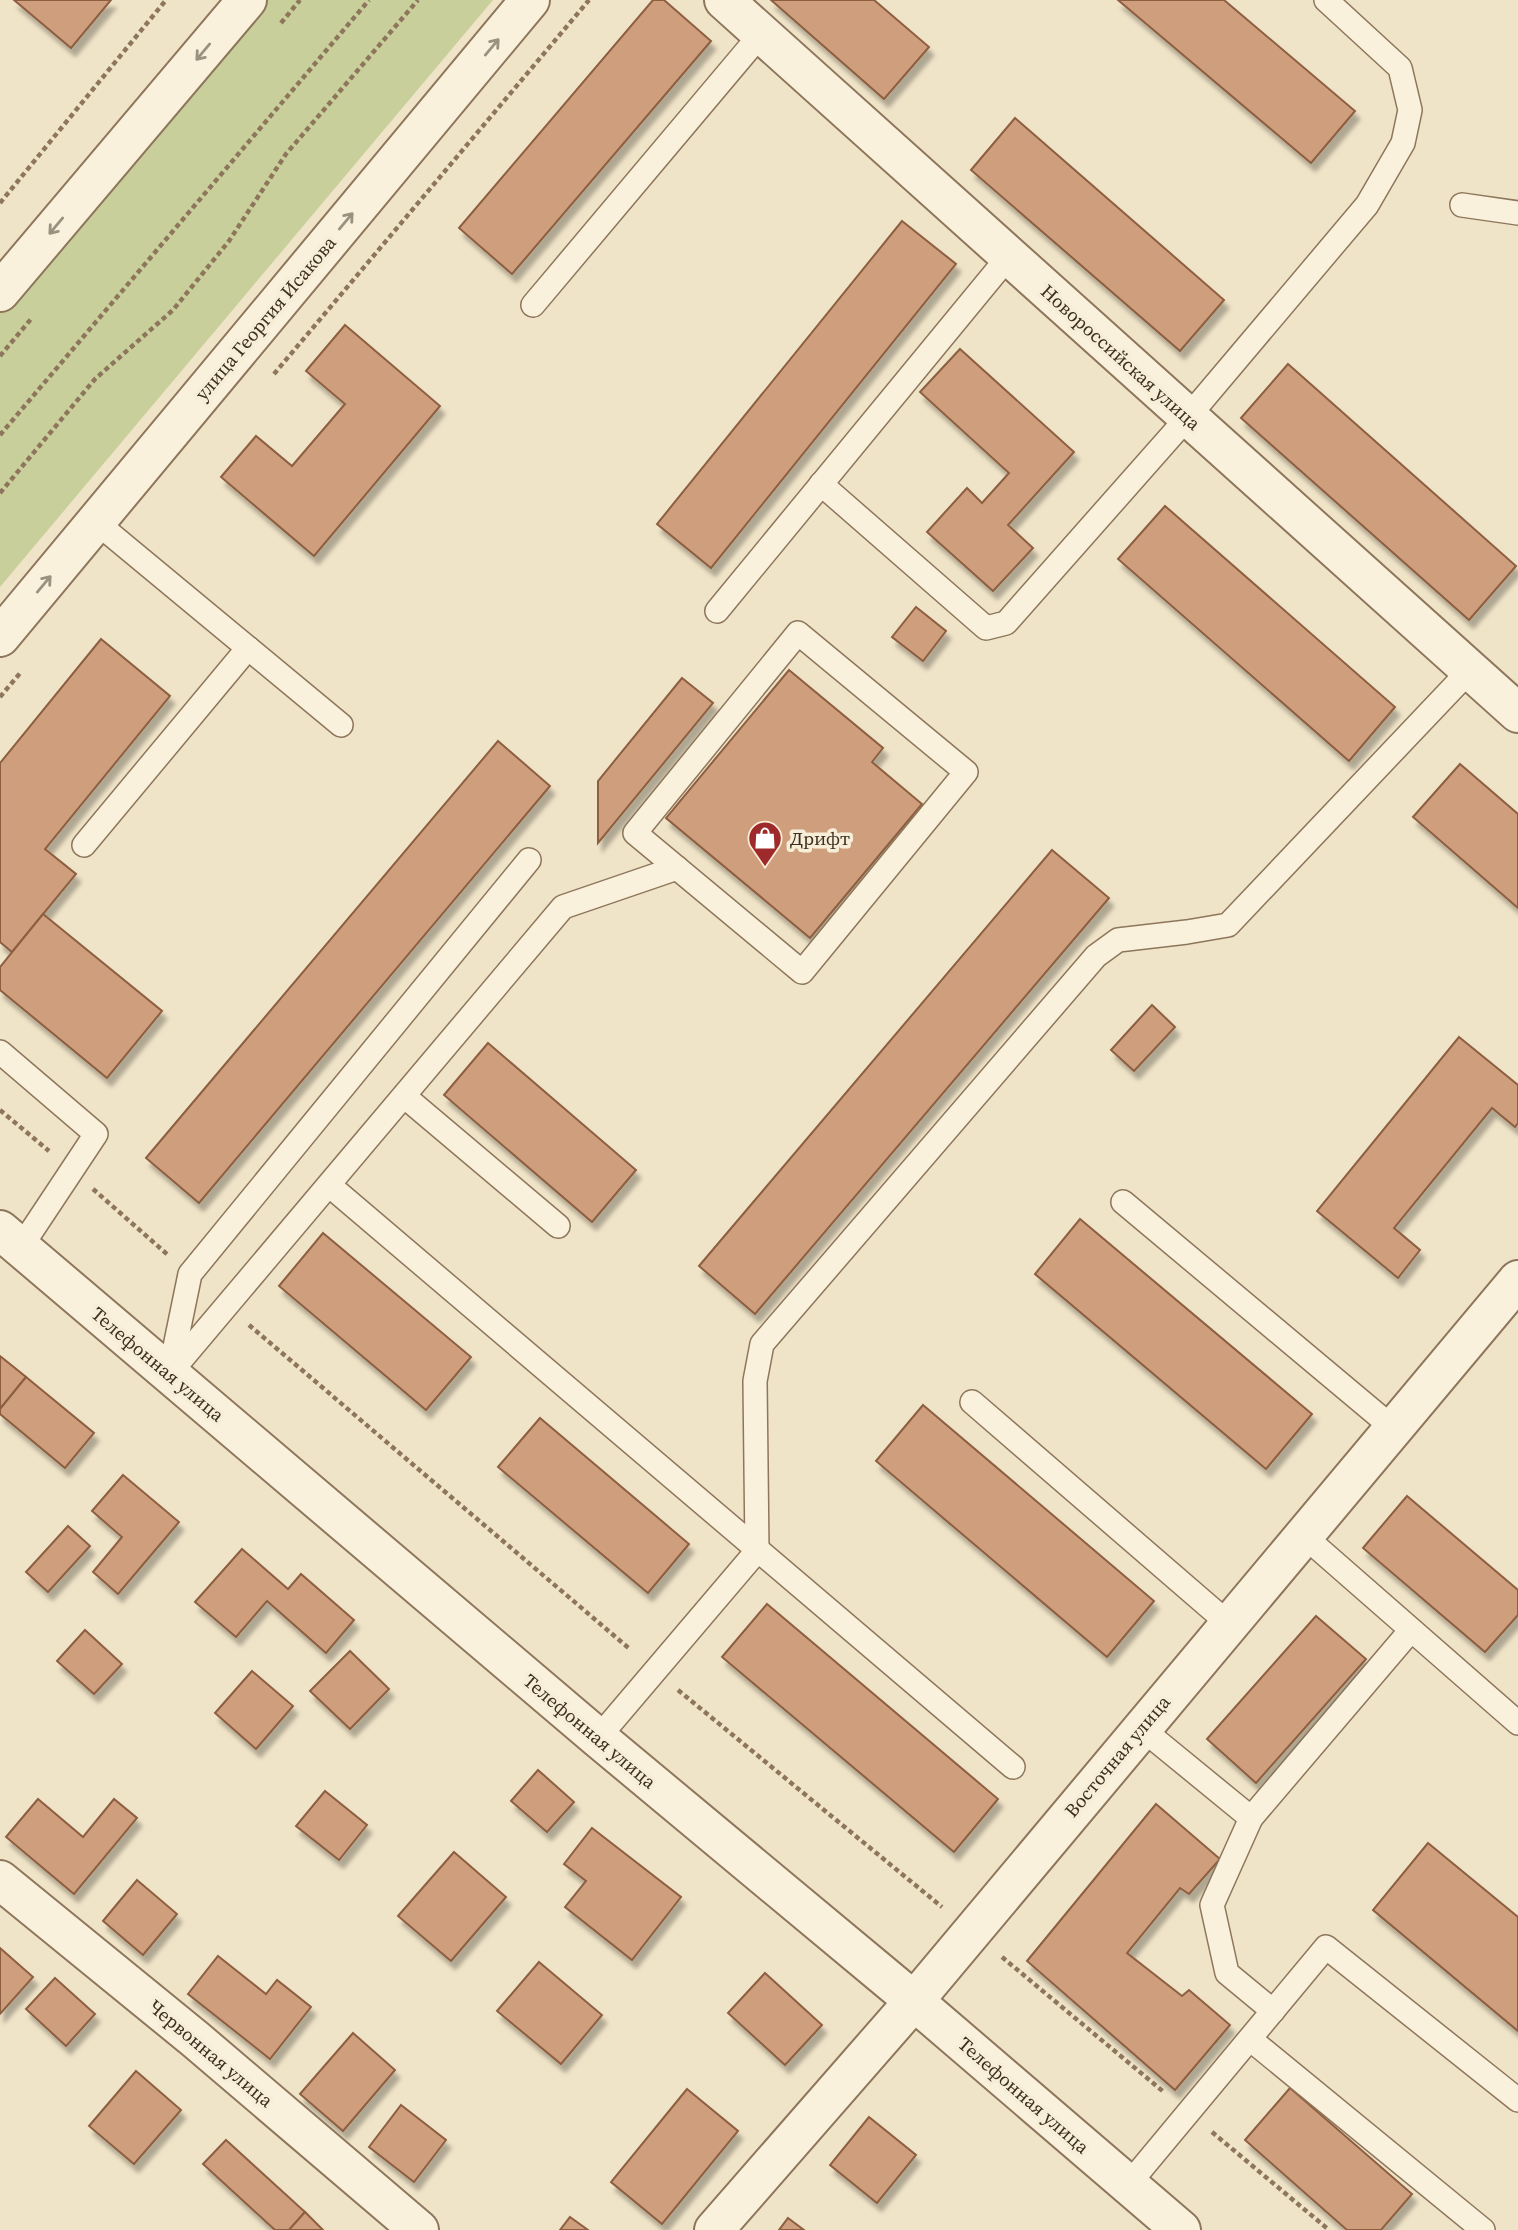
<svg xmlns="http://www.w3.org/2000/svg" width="1518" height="2230" font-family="'Source Serif 4',serif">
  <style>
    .green { fill: #c9cf9b }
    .building { fill: #cf9f7d; stroke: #8d5f41; stroke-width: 2; filter: url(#shadow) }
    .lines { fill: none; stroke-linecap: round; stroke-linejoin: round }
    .service-casing { stroke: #8d765c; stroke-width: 26 }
    .minor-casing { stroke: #8d765c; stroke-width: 42 }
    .tertiary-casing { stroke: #8d765c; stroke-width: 42 }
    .path { stroke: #8d765c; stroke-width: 4.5; stroke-dasharray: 5 3.5; stroke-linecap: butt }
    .service { stroke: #faf1dc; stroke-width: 23 }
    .minor { stroke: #faf1dc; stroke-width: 38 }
    .tertiary { stroke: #faf1dc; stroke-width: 38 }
    .oneway { stroke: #9c907e }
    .labels { text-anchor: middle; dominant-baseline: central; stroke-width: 7; stroke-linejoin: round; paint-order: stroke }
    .street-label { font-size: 19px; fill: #3d2e20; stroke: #f7eed8 }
    .poi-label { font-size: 19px; fill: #3d2e20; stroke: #f7eed8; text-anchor: start }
  </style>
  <defs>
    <filter id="shadow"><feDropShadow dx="4.5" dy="8" stdDeviation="2" flood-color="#0004"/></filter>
  </defs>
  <rect width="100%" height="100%" fill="#f0e4c8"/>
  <!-- green -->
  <path class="green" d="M259 0H493L0 587V308Z"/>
  <!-- building -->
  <g class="building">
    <path d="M14 0H111L71 48Z"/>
    <path d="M653 0H664L711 41 512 274 459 228Z"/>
    <path d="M771 0H874L929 47 884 99Z"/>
    <path d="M1118 0H1224L1355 111 1311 163Z"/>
    <path d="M1015 118 1224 300 1180 351 971 170Z"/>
    <path d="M902 221 956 264 711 568 657 524Z"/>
    <path d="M345 325 440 406 314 556 221 477 256 436 292 466 345 404 306 371Z"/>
    <path d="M960 349 1074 452 1008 525 1033 548 993 591 927 532 967 488 982 503 1009 473 920 392Z"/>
    <path d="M1288 364 1516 566 1469 620 1241 418Z"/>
    <path d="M1165 506 1395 707 1349 761 1118 559Z"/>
    <path d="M916 607 946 631 923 661 892 637Z"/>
    <path d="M101 639 170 696 45 849 76 874 12 952 0 942V763Z"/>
    <path d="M789 670 883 748 872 762 922 804 810 938 666 818Z"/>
    <path d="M682 678 713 703 598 843V781Z"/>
    <path d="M498 741 550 786 199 1203 146 1158Z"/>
    <path d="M1460 764 1518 814V908L1413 817Z"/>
    <path d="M1052 850 1109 898 755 1314 699 1266Z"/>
    <path d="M43 914 162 1011 107 1078 0 990V967Z"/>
    <path d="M1152 1005 1175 1027 1134 1071 1111 1050Z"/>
    <path d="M1459 1037 1518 1085V1123L1515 1127 1492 1108 1394 1228 1420 1250 1398 1278 1317 1211Z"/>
    <path d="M488 1043 636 1170 592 1222 444 1095Z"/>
    <path d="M1080 1219 1312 1414 1266 1469 1035 1274Z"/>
    <path d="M323 1233 471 1357 426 1410 279 1286Z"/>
    <path d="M0 1356 26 1377 0 1409Z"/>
    <path d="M26 1377 94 1433 65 1468 0 1414V1409Z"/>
    <path d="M923 1405 1154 1601 1107 1657 876 1461Z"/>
    <path d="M540 1418 689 1544 648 1593 498 1467Z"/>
    <path d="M123 1475 179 1522 118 1594 93 1572 122 1537 92 1511Z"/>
    <path d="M1407 1496 1518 1590V1615L1485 1652 1363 1548Z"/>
    <path d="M68 1526 90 1546 48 1592 26 1572Z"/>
    <path d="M242 1549 288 1589 301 1574 354 1620 326 1653 267 1601 236 1637 195 1602Z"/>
    <path d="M767 1604 998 1799 954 1852 722 1657Z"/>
    <path d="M1316 1616 1366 1659 1256 1783 1207 1739Z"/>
    <path d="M85 1630 122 1664 94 1694 57 1661Z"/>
    <path d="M350 1651 389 1689 350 1729 310 1691Z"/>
    <path d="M252 1671 293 1706 256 1749 215 1713Z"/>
    <path d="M538 1770 574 1802 547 1832 511 1801Z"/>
    <path d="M325 1791 367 1825 339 1860 296 1826Z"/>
    <path d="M38 1799 83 1837 114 1799 137 1818 74 1894 6 1837Z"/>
    <path d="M1156 1804 1220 1859 1189 1894 1180 1888 1127 1953 1182 1996 1189 1990 1230 2025 1175 2090 1027 1961Z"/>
    <path d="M592 1828 681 1897 632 1960 565 1907 586 1881 564 1864Z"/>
    <path d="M1428 1843 1518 1917V2031L1373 1910Z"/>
    <path d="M454 1852 506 1897 451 1961 398 1916Z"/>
    <path d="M137 1880 177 1914 143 1955 103 1921Z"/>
    <path d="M0 1948 33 1977 0 2014Z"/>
    <path d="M218 1956 266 1994 277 1980 311 2007 270 2059 188 1994Z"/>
    <path d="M539 1962 602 2015 561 2064 497 2011Z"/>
    <path d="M765 1973 822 2025 785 2065 728 2013Z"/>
    <path d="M55 1978 95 2014 66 2046 26 2009Z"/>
    <path d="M353 2033 395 2070 343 2131 300 2094Z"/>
    <path d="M136 2071 181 2110 134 2164 89 2126Z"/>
    <path d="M1290 2088 1412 2194 1381 2230H1347L1245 2140Z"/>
    <path d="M687 2089 738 2131 662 2224 611 2182Z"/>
    <path d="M401 2105 446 2140 414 2182 369 2147Z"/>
    <path d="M869 2117 916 2155 877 2203 830 2165Z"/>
    <path d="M226 2140 305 2212 289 2230H275L203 2164Z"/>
    <path d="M305 2212 323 2230H289Z"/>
    <path d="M570 2217 588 2230H560Z"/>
    <path d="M788 2218 804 2230H779Z"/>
  </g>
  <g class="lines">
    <!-- service casing -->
    <g class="service-casing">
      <g id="service">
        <path d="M1462 205 1518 213"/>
        <path d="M533 305 761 34"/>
        <path d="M821 484 986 628 1006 623 1188 417 1367 205 1403 143 1410 110 1400 68 1326 0"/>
        <path d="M96 522 341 725"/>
        <path d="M717 611 1009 256"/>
        <path d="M798 633 966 772 802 972 635 833Z"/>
        <path d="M84 845 248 648"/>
        <path d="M0 1052 96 1134 21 1247"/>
        <path d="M404 1096 558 1226"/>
        <path d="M329 1185 1013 1767"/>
        <path d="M1123 1202 1393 1428"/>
        <path d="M170 1371 190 1274 529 860"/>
        <path d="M169 1374 563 907 677 868"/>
        <path d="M972 1402 1229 1624"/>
        <path d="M1303 1535 1518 1723"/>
        <path d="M1141 1728 1251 1818"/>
        <path d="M598 1738 757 1551 755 1381 762 1344 1096 956 1118 940 1187 932 1228 925 1470 670"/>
        <path d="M1273 2011 1227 1973 1212 1905 1251 1818 1411 1630"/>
        <path d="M1250 2039 1483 2230"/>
        <path d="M1128 2185 1326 1947 1518 2100"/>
      </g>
    </g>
    <!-- minor casing -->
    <g class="minor-casing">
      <g id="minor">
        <path d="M724 0 1518 713"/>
        <path d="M0 1230 598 1738 914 2001 1181 2230"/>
        <path d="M0 1880 195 2039 419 2230"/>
        <path d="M714 2230 914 2001 1518 1280"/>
      </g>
    </g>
    <!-- tertiary casing -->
    <g class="tertiary-casing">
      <g id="tertiary">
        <path d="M0 292 247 0"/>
        <path d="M0 637 530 0"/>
      </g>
    </g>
    <!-- path -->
    <g class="path">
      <path d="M281 23 300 0"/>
      <path d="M0 203 166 0"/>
      <path d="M0 356 31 319"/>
      <path d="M274 374 589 0"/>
      <path d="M0 435 369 0"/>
      <path d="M0 493 95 379 173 310 229 241 286 154 418 0"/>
      <path d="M0 697 21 672"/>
      <path d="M0 1110 49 1151"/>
      <path d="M93 1189 168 1255"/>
      <path d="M249 1325 631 1650"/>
      <path d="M678 1690 942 1907"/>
      <path d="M1002 1957 1165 2093"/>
      <path d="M1212 2132 1329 2230"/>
    </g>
    <!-- service -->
    <use href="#service" class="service"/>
    <!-- minor -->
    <use href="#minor" class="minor"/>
    <!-- tertiary -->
    <use href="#tertiary" class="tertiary"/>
  </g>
  <!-- one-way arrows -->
  <defs><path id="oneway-shaft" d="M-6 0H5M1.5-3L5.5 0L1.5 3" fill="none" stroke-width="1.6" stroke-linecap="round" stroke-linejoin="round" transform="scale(1.75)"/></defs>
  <g class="oneway">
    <use href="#oneway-shaft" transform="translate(492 47) rotate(-50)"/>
    <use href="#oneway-shaft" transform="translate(203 52) rotate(130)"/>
    <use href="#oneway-shaft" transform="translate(346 221) rotate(-50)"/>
    <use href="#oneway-shaft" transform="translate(56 226) rotate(130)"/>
    <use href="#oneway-shaft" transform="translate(44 584) rotate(-50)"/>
  </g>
  <!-- icons -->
  <defs>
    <g id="shop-pin" transform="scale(1.75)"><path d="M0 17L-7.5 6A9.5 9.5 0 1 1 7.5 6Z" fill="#9e2a2b" stroke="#f7eed8"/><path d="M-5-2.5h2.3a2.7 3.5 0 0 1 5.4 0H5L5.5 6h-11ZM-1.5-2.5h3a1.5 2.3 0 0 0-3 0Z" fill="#fff"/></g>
  </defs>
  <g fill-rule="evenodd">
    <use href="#shop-pin" x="765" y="838"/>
  </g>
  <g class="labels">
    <!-- street labels -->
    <g class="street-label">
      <text transform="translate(265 318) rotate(-50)">улица Георгия Исакова</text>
      <text transform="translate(1121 357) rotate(42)">Новороссийская улица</text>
      <text transform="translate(158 1364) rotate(40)">Телефонная улица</text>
      <text transform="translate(590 1731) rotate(40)">Телефонная улица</text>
      <text transform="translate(1117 1756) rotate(-50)">Восточная улица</text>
      <text transform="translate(211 2053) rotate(40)">Червонная улица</text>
      <text transform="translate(1024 2095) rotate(41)">Телефонная улица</text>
    </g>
    <!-- poi labels -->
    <g class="poi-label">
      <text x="790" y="838">Дрифт</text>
    </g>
  </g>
</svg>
